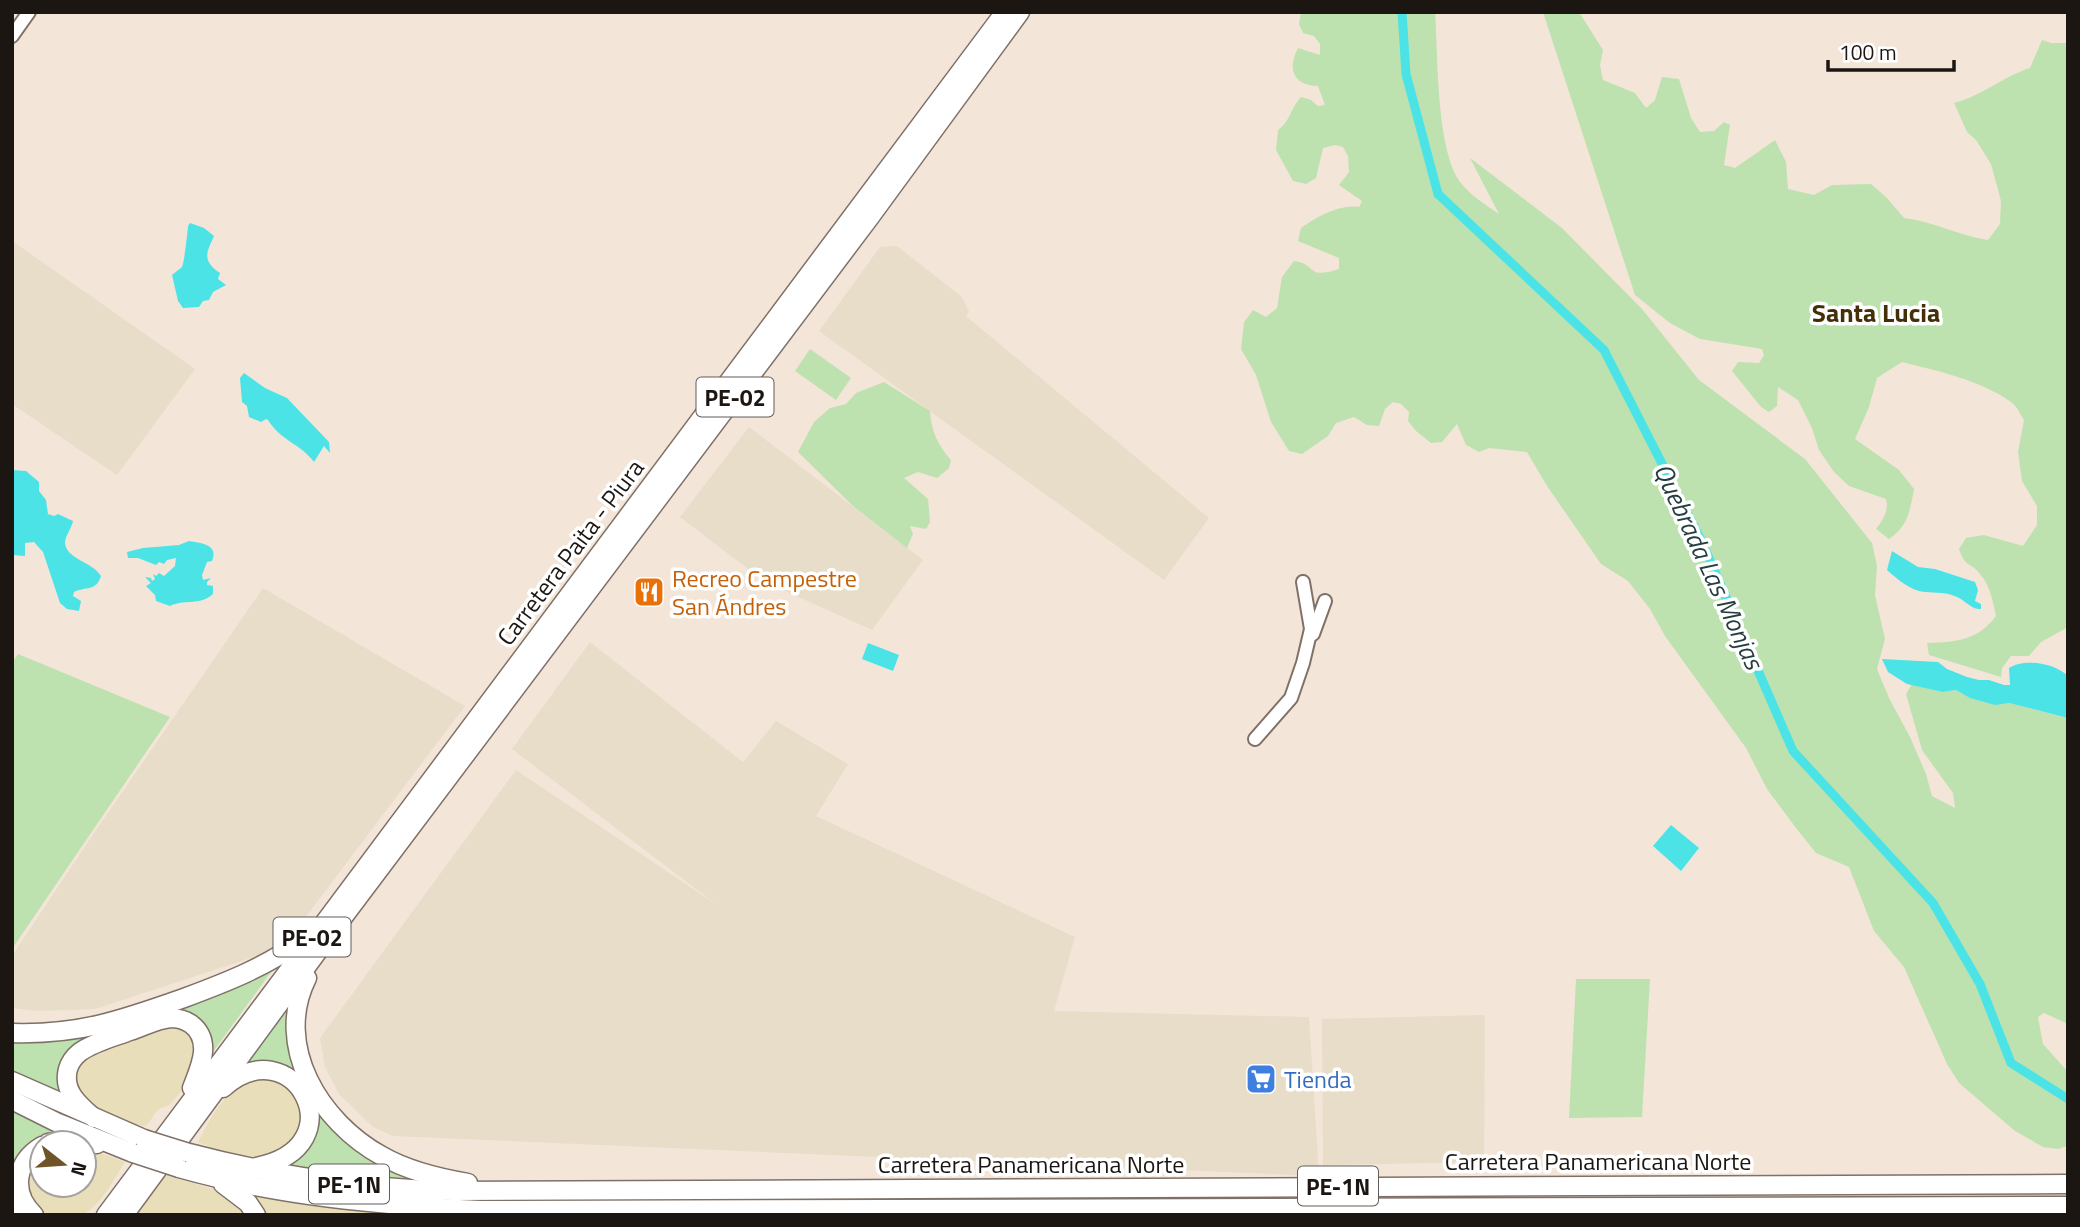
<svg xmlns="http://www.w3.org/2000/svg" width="2080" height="1227" font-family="'Titillium Web',sans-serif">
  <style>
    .industrial { fill: #e8ddc8 }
    .green { fill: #bde2af }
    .sand { fill: #e8deb9 }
    .water { fill: #4ce3e7 }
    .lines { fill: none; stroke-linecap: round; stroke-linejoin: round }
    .canal { stroke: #4ce3e7; stroke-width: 9 }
    .minor-casing { stroke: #7f7167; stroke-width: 16 }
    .highway-casing { stroke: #7f7167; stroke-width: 21 }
    .minor { stroke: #fff; stroke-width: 12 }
    .highway { stroke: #fff; stroke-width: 18 }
    .highway-bridge-casing { stroke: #7f7167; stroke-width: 21; stroke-linecap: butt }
    .highway-bridge { stroke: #fff; stroke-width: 18 }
    .labels { text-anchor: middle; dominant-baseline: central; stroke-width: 7; stroke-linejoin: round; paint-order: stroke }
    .shield { fill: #fff; stroke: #5f5c59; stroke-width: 2 }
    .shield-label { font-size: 23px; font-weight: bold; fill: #1b1612 }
    .street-label { font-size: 24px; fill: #1b1612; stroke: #fff }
    .food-label { font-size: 24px; fill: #c56008; stroke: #fff; text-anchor: start }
    .shop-label { font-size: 24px; fill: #366cbe; stroke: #fff; text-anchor: start }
    .neighbourhood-label { font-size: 26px; font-weight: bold; fill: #442f09; stroke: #fff }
    .water-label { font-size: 26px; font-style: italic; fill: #253e3f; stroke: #fff }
  </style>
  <rect width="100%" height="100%" fill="#f4e5d9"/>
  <!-- industrial -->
  <g class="industrial">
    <path d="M12 241 195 369 117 475 12 404Z"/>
    <path d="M897 246 962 297 969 311 966 316 1209 518 1164 580 819 331 880 247Z"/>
    <path d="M749 427 923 560 872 630 765 582 680 517Z"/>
    <path d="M263 588 465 706 286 943 254 957 95 1009 38 1011 12 1008V956L94 833Z"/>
    <path d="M590 642 743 762 776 721 848 764 816 816 1075 937 1054 1011 1309 1017 1319 1176 393 1136 373 1127 339 1094 325 1067 320 1038 516 770 717 905 512 749Z"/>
    <path d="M1485 1015 1484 1162 1323 1165 1322 1019Z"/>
  </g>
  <!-- green -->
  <g class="green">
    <path d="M1301 12H1435C1438 54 1436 152 1461 183 1470 195 1487 206 1499 214L1470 158 1562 228 1642 309 1699 380 1805 459 1872 543 1877 566 1875 595 1885 639 1877 669 1889 698 1910 737 1926 774 1932 796 1955 808 1953 793 1922 750 1906 694 1912 684 1943 692 1956 690 1971 698 1995 704 2009 703 2068 718V1024L2044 1013 2038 1017 2043 1044 2068 1072V1146L2058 1149 2043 1147 2015 1131 1959 1083 1947 1064 1904 967 1874 931 1849 867 1816 853 1796 828 1767 789 1746 748 1665 636 1650 609 1628 581 1601 564 1547 486 1527 452 1489 448 1479 452 1466 445 1457 424 1442 442 1431 443 1416 431 1408 421 1409 412 1401 404 1393 402 1385 409 1379 426 1367 425 1354 417 1336 423 1328 436 1302 454 1289 451 1271 422 1256 375 1241 349 1244 322 1253 310 1266 317 1277 308 1282 277 1294 261C1318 264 1305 280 1339 269V258L1298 241 1301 228C1317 217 1339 204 1359 207L1362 201 1339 185 1349 172 1348 156 1343 147 1335 145 1323 148 1316 178 1306 184 1293 181 1276 150 1278 130C1290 122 1291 107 1301 97L1311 100 1318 106 1325 105 1318 86C1293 85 1287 69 1298 48L1320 55V44L1314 36 1303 33 1299 24Z"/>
    <path d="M1543 12H1579L1603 50 1600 65 1603 80 1635 93 1646 108 1655 100 1662 77 1679 79 1691 118 1700 132 1714 131 1724 122 1730 125 1724 165 1735 168 1775 140 1786 162 1788 189 1814 195 1832 185 1871 184 1887 198 1904 218C1933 221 1959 236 1988 240L2000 224 2001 201 1991 164 1976 140 1967 132 1954 103C1982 96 2002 77 2030 68L2042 40 2051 43H2068V627L2041 642 2029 656H2011L2002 668 2001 677 1929 655 1927 643C1956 642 1977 641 1996 616 1993 602 1990 585 1980 574 1971 562 1965 568 1959 549L1966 538 1984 535 2023 546 2037 525V506L2022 481 2018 452 2024 420C2020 414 2017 406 2011 402 1980 380 1938 371 1902 362L1877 378 1869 407 1855 439 1899 470 1914 489C1910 511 1908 526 1889 539L1876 529C1883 520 1889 511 1886 499L1849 486 1834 472 1819 450 1812 428 1798 400 1778 387 1777 406 1769 412 1761 407 1732 371 1738 362 1759 363 1764 355 1762 349 1700 339 1670 323 1635 295Z"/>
    <path d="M810 349 851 378 836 400 795 371Z"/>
    <path d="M884 382 930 411C931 430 938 446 951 460L949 468 937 478 918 472 904 478 928 499 930 522 926 529 910 526 913 534 907 548 853 506 798 452 814 422 830 408 846 404 856 393Z"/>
    <path d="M18 654 170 717 12 949V663Z"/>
    <path d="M268 971 271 972 210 1056V1048L164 1010Z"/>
    <path d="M1576 979H1650L1642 1117 1569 1118Z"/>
    <path d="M294 998 305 1085 239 1071Z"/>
    <path d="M136 1022 83 1040 71 1102 12 1073V1037Z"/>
    <path d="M313 1098 326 1115 434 1181 384 1179 275 1166Z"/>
    <path d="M12 1109 64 1134C27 1132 25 1160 12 1188Z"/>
  </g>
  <!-- sand -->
  <g class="sand">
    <path d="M166 1027C204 1029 198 1065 183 1088 180 1093 174 1101 169 1105 166 1107 162 1107 159 1109 153 1114 151 1122 145 1126 115 1123 46 1088 89 1054 104 1043 147 1033 166 1027Z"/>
    <path d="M248 1078 283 1079 305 1112 294 1143 258 1157 217 1150 198 1142C214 1111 221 1099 248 1078Z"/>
    <path d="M84 1147 125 1162C115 1177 98 1212 79 1215 67 1217 53 1215 41 1215 19 1185 21 1178 42 1149V1185H84Z"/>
    <path d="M163 1174 229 1194 249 1215H135Z"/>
    <path d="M253 1195 333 1208 410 1214 263 1215Z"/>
  </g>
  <!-- water -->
  <g class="water">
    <path d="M190 223 204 228 214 236C207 252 201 260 220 273L218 279 226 285 213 292 209 300 203 301 199 307 183 308 178 301 172 275C175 272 179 270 182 267 184 264 188 230 188 226Z"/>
    <path d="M244 373 265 388 287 398 329 442 330 453 324 446 314 462C301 444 281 441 268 420L266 419 261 422 249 417 247 406 242 402 240 378Z"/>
    <path d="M12 470 26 471 39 482V491L46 500 48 514 54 516 58 514 73 521C72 528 66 534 65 542 65 559 93 562 101 576 96 592 86 586 74 592L73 596 81 601 79 611 67 609 60 603 43 552 34 542 25 543V556L12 555Z"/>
    <path d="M189 541C202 543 219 545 212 561L207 562 202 575 203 580 211 578 207 582V585L213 586V594C200 606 184 599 170 606L156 601 155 595 146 586 151 583 145 577 151 578 152 581 155 579 153 574 156 576 159 573 164 576 175 566 176 558 167 560 164 564 159 562 156 565 138 558H128L127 552 143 548 179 545Z"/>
    <path d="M1892 551 1918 567 1935 569 1975 582 1978 590 1975 601 1981 604V609C1972 610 1966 601 1957 597 1947 592 1936 593 1925 592 1911 591 1897 579 1887 570Z"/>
    <path d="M868 643 899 655 893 671 862 659Z"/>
    <path d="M1882 659 1938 662 1947 669 1967 677 1979 680H1989L2004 685H2010L2009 668C2024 658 2055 663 2068 676V718L2009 703 1995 705 1970 698 1956 690 1943 692 1907 684 1888 672Z"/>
    <path d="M1671 825 1699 848 1681 871 1653 846Z"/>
  </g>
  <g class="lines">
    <!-- canal -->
    <path class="canal" d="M1402 12 1406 74 1438 194 1604 350 1702 542 1793 751 1933 903 1980 984 2011 1063 2068 1099"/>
    <!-- minor casing -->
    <g class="minor-casing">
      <g id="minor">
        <path d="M12 36 29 12"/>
        <path d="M1313 634 1325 601"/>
        <path d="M1255 739 1291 698 1303 663 1311 629 1303 582"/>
      </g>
    </g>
    <!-- highway casing -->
    <g class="highway-casing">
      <g id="highway">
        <path d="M307 978C273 1046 320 1122 382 1156 408 1171 438 1178 468 1183"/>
        <path d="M12 1033C79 1035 122 1020 184 998 227 982 266 967 304 939"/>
        <path d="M12 1081 144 1139"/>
        <path d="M223 1088C293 1025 360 1147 256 1167"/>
        <path d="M12 1100 56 1122 133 1153"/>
        <path d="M94 1118C79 1105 62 1091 68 1069 70 1062 75 1056 80 1052 94 1042 114 1037 130 1031 143 1027 157 1019 171 1018 178 1018 185 1020 191 1024 213 1041 200 1067 192 1088"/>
        <path d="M48 1143 64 1141 97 1144"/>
        <path d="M189 1153C276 1176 362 1188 452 1191L2068 1184"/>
        <path d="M179 1168C277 1196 378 1205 480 1210L2068 1206"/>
        <path d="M223 1184 248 1203 256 1215"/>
        <path d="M12 1208 14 1215"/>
        <path d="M34 1215C11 1193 15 1162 42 1146"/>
        <path d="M106 1215 1005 12"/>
        <path d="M124 1215 326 940 870 217 1020 12"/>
      </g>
    </g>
    <!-- minor -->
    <use href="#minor" class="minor"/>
    <!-- highway -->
    <use href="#highway" class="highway"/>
    <!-- highway-bridge casing -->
    <g class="highway-bridge-casing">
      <g id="highway-bridge">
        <path d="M144 1139 189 1153"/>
        <path d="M133 1153 179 1168"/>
      </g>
    </g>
    <!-- highway-bridge -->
    <use href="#highway-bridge" class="highway-bridge"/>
  </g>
  <!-- icons -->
  <defs>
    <g id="restaurant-square" transform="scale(1.575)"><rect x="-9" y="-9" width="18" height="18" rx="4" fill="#e8710a" stroke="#fff"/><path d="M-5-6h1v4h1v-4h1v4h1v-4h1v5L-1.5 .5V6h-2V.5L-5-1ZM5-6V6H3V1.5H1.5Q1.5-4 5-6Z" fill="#fff"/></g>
    <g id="supermarket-square" transform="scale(1.575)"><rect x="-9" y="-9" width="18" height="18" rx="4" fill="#3f7fe0" stroke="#fff"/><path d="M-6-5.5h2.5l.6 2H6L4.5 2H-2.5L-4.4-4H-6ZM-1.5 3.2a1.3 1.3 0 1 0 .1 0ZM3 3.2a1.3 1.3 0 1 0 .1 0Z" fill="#fff"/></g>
  </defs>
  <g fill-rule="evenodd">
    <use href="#restaurant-square" x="649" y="592"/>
    <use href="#supermarket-square" x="1261" y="1079"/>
  </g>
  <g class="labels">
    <!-- shield labels -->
    <g class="shield">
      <rect x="696.5" y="377.5" width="77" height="39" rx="5"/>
      <rect x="273.5" y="917.5" width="77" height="39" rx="5"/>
      <rect x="309" y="1164.5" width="80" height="39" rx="5"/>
      <rect x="1298" y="1166.5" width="80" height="39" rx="5"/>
    </g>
    <g class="shield-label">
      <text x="735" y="397">PE-02</text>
      <text x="312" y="937">PE-02</text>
      <text x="349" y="1184">PE-1N</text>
      <text x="1338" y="1186">PE-1N</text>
    </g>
    <!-- street labels -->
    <g class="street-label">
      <text transform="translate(570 552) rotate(-53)">Carretera Paita - Piura</text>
      <text x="1598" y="1161">Carretera Panamericana Norte</text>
      <text x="1031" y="1164">Carretera Panamericana Norte</text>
    </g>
    <!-- food labels -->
    <g class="food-label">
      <text x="672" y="578">Recreo Campestre<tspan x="672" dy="28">San Ándres</tspan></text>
    </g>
    <!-- shop labels -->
    <g class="shop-label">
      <text x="1284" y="1079">Tienda</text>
    </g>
    <!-- neighbourhood labels -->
    <g class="neighbourhood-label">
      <text x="1876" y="312">Santa Lucia</text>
    </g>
    <!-- water labels -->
    <g class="water-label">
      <text transform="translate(1709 566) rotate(65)">Quebrada Las Monjas</text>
    </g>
  </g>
  <!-- border -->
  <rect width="2080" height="1227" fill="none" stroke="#1b1612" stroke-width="28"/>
  <!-- north arrow -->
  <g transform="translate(63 1164) rotate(107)"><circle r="33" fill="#ffffff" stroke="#a4a2a0" stroke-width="2"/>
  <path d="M0-5L12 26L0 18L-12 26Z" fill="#705427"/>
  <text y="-10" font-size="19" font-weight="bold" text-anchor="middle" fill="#1b1612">N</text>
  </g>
  <!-- scale -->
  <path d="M1828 60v10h126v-10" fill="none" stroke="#1b1612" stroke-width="3.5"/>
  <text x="1839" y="60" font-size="21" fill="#1b1612" stroke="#ffffff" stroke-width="5" paint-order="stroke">100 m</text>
</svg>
